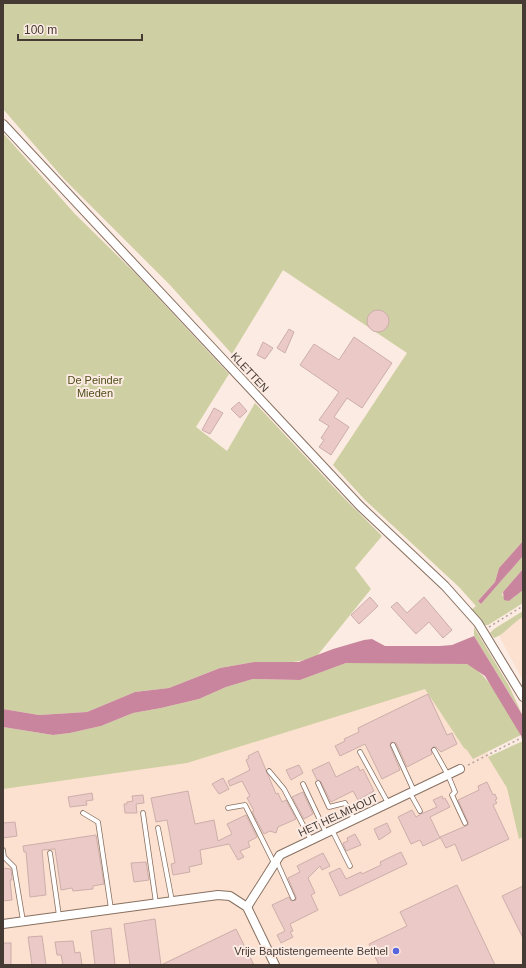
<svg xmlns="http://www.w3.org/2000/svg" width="526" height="968" font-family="Helvetica,sans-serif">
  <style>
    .built { fill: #fce1d0 }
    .green { fill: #cecfa2 }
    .water { fill: #c9859d }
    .building { fill: #eac9c6; stroke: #cdaeaa }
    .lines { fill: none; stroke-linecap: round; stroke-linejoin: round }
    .lane-casing { stroke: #887061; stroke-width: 5.5 }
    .street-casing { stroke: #887061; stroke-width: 10 }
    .path { stroke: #b2a39c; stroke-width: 1.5; stroke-dasharray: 2 3; stroke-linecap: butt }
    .lane { stroke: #fff; stroke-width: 4 }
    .street { stroke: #fff; stroke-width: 8 }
    .poi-dot { fill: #5665dc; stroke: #fcebe2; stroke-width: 1.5 }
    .labels { text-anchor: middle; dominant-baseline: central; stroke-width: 4; stroke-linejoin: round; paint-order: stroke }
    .street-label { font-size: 11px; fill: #453a34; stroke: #fcebe2 }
    .park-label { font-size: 11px; fill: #4e4e1b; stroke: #fcebe2 }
    .poi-label { font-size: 11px; fill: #453a34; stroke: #fcebe2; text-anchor: end }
  </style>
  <rect width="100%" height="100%" fill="#fcebe2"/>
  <!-- built -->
  <g class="built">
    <path d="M523 613V681L498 634Z"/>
    <path d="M430 681 515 787 523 810V965H3V776Z"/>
  </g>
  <!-- green -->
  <g class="green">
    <path d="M3 3H523V541L499 568 495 582 478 601 481 604 523 556V569L503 592 502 595 509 601 523 590V603L488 625H484L471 610 476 606 459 587 365 500 333 465 407 353 283 270 232 354 170 285 64 179 3 109Z"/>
    <path d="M3 133 75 214 135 273 229 374 196 427 227 451 255 403 343 497 382 536 355 568 371 589 317 656 306 660 286 663 254 662 220 668 169 688 135 692 87 712 39 715 3 709Z"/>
    <path d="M523 611V617C512 623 505 634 494 638L490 633 494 629Z"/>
    <path d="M474 627 509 686 522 714 474 636Z"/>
    <path d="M400 662 467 664C492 676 507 712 521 735L473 759 467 750 464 748 425 689 187 763 3 789V727L53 735 70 733 101 726 133 713 161 708 199 699 226 687 253 679 300 680 346 663Z"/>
    <path d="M523 741V837L519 839 507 788 488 757Z"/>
  </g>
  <!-- water -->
  <g class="water">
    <path d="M523 541V556L481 604 478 601 495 582 499 568Z"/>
    <path d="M523 569V590L509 601 504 600 503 592Z"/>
    <path d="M474 636 523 716V739L485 676 467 664 346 663 300 680 253 679 226 687 199 699 161 708 133 713 101 726 70 733 53 735 3 727V709L39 715 87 712 135 692 169 688 220 668 254 662H299L333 649 364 640 372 639 385 646H440L452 645Z"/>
  </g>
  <!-- building -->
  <g class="building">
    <circle cx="378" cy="321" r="11"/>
    <path d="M289 329 294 332 285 353 277 348Z"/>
    <path d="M354 337 392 363 362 408 347 398 334 417 349 427 331 455 319 447 324 440 321 438 329 426 319 420 339 392 300 365 314 344 339 360Z"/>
    <path d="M263 342 273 348 265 359 257 355Z"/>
    <path d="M239 402 247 411 240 418 231 409Z"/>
    <path d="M214 408 223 413 210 434 202 430Z"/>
    <path d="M370 597 378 606 359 624 351 615Z"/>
    <path d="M424 597 452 630 443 638 429 622 416 634 391 607 397 602 407 613Z"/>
    <path d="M428 694 447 735 452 733 457 744 441 752 436 747H433L431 750 432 754 407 767 396 743 391 742 390 746 400 770 382 779 365 744 340 756 335 746 345 741 344 739 359 732 358 728Z"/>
    <path d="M258 751 276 794 278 793 282 802 286 800 296 819 278 827 276 833 270 831 264 834 252 812 254 811 247 798 250 796 242 781 230 786 228 781 250 770 246 760 249 758 248 756Z"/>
    <path d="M329 762 336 777 358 766 360 771 363 769 374 791 358 800 353 791 331 802 321 782 317 780 312 770Z"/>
    <path d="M299 765 303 773 291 780 286 770Z"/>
    <path d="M223 778 229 789 219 794 212 784Z"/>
    <path d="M487 782 493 795 495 794 497 799 495 800 497 803 493 805 509 839 462 861 455 844 446 848 440 837 468 825V822L458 800 479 790 478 786Z"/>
    <path d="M188 791 195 824 214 820 218 841 232 834 227 824 246 815 257 837 248 842 250 847 240 851 244 857 238 860 229 844 200 850 202 864 189 867 190 872 173 875 171 864 175 863 167 820 156 822 151 798Z"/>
    <path d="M303 792 313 814 304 819 292 797Z"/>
    <path d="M92 793 93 800 86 801 87 805 70 807 68 797Z"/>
    <path d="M143 795 144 803 136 804 137 813H125L124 804H127V802L133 801 132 796Z"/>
    <path d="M442 796 443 799 445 798 450 807 430 817 440 838 423 846 420 840 411 844 398 817 412 810 416 817 421 814 437 807 433 800Z"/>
    <path d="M15 822 17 836 3 838V823Z"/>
    <path d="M387 823 391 832 379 840 374 829Z"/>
    <path d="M355 834 361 845 346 851 343 843 348 841 347 838Z"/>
    <path d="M96 835 104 884 93 886V889L73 891 72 888 61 890 55 849 42 850 46 895 30 897 26 852H24L23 846Z"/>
    <path d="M401 852 407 864 340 896 329 873 340 868 346 879 361 872 362 874 381 865 380 862Z"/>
    <path d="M323 853 330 866 322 870 320 866 308 878 315 893 311 895 318 910 290 924 293 931 290 932 293 937 281 943 277 935 285 931 272 905 289 897 291 901 296 900V897L288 878 300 872 297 866Z"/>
    <path d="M146 862 149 880 134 882 131 863Z"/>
    <path d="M3 868 11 869 12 880H10L12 900 3 901Z"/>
    <path d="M457 885 495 965H379L369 944 407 926 400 912Z"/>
    <path d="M523 886V938L502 896Z"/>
    <path d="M155 919 161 965H130L124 924Z"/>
    <path d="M111 928 115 965H95L91 931Z"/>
    <path d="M236 929 254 965H161Z"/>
    <path d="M42 936 46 965H32L28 937Z"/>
    <path d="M73 941 75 953 80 952 82 965H63L61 955H57L55 942Z"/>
    <rect x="3" y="943" width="8" height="22"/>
  </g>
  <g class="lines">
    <!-- lane casing -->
    <g class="lane-casing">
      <g id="lane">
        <path d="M393 745 414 791"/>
        <path d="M434 750 448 775 455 792 452 795 465 823"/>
        <path d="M360 752 388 803"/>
        <path d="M269 771 284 789 311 840"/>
        <path d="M318 783 329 807 345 803 354 819"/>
        <path d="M303 784 326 833"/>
        <path d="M410 793 420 811"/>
        <path d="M228 808 245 805 274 863"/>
        <path d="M83 813 98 822 111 909"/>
        <path d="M143 813 156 903"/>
        <path d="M158 828 172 901"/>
        <path d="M332 830 350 866"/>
        <path d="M3 850 4 857 14 867 23 921"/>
        <path d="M50 853 59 916"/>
        <path d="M277 862 293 898"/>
      </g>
    </g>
    <!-- street casing -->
    <g class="street-casing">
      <g id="street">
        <path d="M3 124 360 506 445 586 478 623 523 697"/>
        <path d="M247 907 280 855 460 769"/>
        <path d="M3 924 218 895 230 896 247 907 275 965"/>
      </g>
    </g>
    <!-- path -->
    <g class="path">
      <path d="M489 627 523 606"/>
      <path d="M468 765 523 737"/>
    </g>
    <!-- lane -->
    <use href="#lane" class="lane"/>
    <!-- street -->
    <use href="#street" class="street"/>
  </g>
  <!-- markers -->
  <circle class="poi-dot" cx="396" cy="951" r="4"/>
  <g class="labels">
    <!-- street labels -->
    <g class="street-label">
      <text transform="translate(250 372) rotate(47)">KLETTEN</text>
      <text transform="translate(338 815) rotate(-25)">HET HELMHOUT</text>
    </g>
    <!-- park labels -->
    <g class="park-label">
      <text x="95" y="380">De Peinder<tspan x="95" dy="13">Mieden</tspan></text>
    </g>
    <!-- poi labels -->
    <g class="poi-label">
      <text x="388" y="951">Vrije Baptistengemeente Bethel</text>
    </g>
  </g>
  <!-- border -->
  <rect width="526" height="968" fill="none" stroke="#453a34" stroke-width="8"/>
  <!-- scale -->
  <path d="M18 34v6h124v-6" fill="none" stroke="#453a34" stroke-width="2"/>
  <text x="24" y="34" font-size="12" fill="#453a34" stroke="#fcebe2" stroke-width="3" paint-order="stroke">100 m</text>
</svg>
